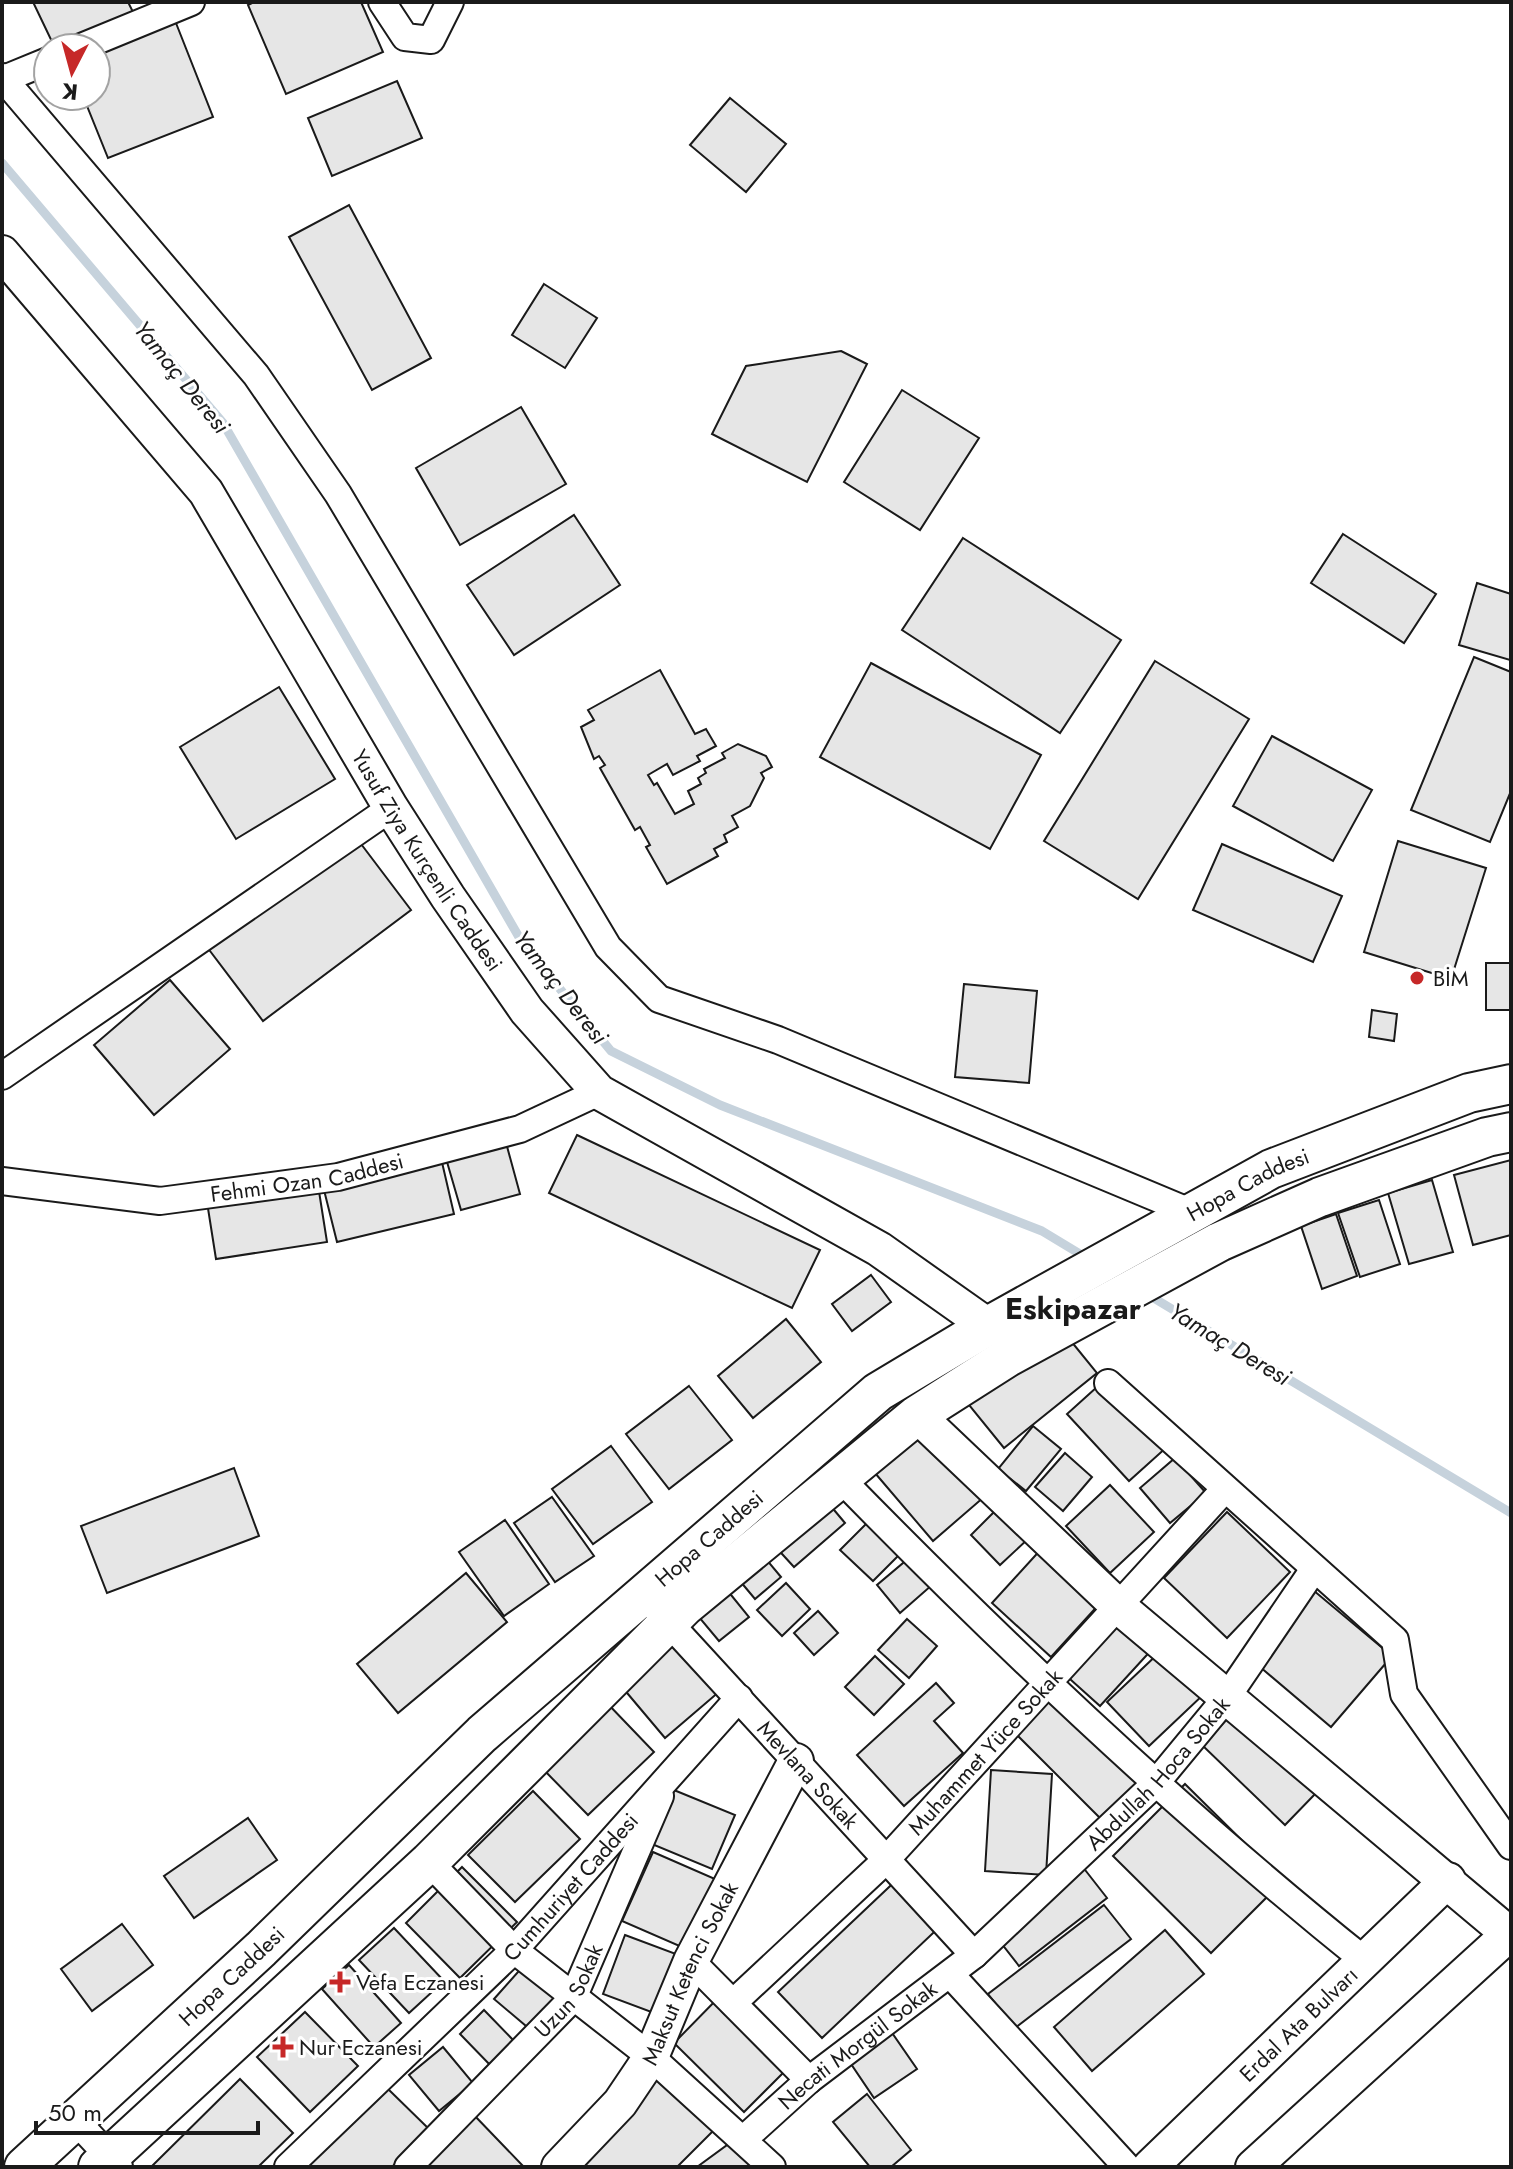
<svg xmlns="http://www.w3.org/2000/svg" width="1513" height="2169" font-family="Jost,sans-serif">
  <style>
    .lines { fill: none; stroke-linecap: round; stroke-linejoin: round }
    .stream { stroke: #c6d2dc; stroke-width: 9 }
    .building { fill: #e6e6e6; stroke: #1a1a1a; stroke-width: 2 }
    .minor-casing { stroke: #1a1a1a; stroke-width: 30 }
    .tertiary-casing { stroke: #1a1a1a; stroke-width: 38 }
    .secondary-casing { stroke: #1a1a1a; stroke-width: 42 }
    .minor { stroke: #fff; stroke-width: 26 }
    .tertiary { stroke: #fff; stroke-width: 34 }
    .secondary { stroke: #fff; stroke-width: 38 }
    .poi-dot { fill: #c62828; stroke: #fff; stroke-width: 3 }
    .labels { text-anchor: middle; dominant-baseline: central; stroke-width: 6; stroke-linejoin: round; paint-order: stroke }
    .street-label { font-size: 22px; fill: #1a1a1a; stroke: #fff }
    .poi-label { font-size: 22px; fill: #1a1a1a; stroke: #fff; text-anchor: start }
    .water-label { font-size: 24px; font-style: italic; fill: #1a1a1a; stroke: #fff }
    .district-label { font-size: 30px; font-weight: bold; fill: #1a1a1a; stroke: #fff }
  </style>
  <rect width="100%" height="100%" fill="#fff"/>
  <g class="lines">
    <!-- stream -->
    <g class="stream">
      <path d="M2 163 223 423 523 944 611 1051 720 1105 1042 1231 1090 1260"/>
      <path d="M1147 1294 1511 1513"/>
    </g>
  </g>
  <!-- building -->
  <g class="building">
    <path d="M33 2H128L134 14 64 48H55Z"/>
    <path d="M254 2H361L383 52 286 94 248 5Z"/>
    <path d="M174 18 213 117 108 158 83 96H96V49Z"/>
    <path d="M397 81 422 138 332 176 308 118Z"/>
    <path d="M730 98 786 144 746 192 690 145Z"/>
    <path d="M349 205 431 358 372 390 289 237Z"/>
    <path d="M544 284 597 318 565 368 512 335Z"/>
    <path d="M841 351 867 364 807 482 712 434 746 366Z"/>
    <path d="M902 390 979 438 920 530 844 482Z"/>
    <path d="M521 407 566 484 460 545 416 468Z"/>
    <path d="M574 515 620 585 514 655 467 585Z"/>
    <path d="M1343 534 1436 594 1404 643 1311 583Z"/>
    <path d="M963 538 1121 640 1060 733 902 630Z"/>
    <path d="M1477 583 1511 594 1510 660 1459 645Z"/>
    <path d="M1474 657 1511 672V791L1490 842 1411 810Z"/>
    <path d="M1155 661 1249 719 1138 899 1044 841Z"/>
    <path d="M871 663 1041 755 990 849 820 757Z"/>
    <path d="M660 670 695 734 706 729 716 746 697 756 700 761 673 775 667 764 648 775 654 785 657 783 675 814 694 804 688 791 701 784 698 778 706 773 704 769 725 758 722 753 738 744 766 756 772 767 761 773 764 778 750 806 732 816 738 827 724 835 727 842 714 849 718 856 667 884 646 847 650 845 640 827 635 830 600 768 605 765 599 756 594 759 581 727 594 720 588 710Z"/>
    <path d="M279 687 335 779 236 839 180 747Z"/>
    <path d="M1272 736 1372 790 1333 861 1233 806Z"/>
    <path d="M355 836 411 910 263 1021 207 947Z"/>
    <path d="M1398 841 1486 868 1451 979 1364 952Z"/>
    <path d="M1222 844 1342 896 1313 962 1193 910Z"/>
    <rect x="1486" y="963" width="25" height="47"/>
    <path d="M170 980 230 1049 154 1115 94 1045Z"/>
    <path d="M964 984 1037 991 1029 1083 955 1077Z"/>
    <path d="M1372 1010 1397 1014 1394 1041 1369 1037Z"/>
    <path d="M577 1135 820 1250 792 1308 549 1193Z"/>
    <path d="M505 1139 520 1194 461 1210 445 1155Z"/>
    <path d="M441 1158 454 1214 337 1242 323 1186Z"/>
    <path d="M1511 1160V1235L1473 1245 1454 1175Z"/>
    <path d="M1432 1180 1453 1252 1409 1264 1388 1193Z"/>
    <path d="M318 1185 327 1242 216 1259 207 1202Z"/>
    <path d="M1379 1200 1400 1264 1360 1277 1338 1213Z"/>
    <path d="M1336 1214 1357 1276 1322 1289 1301 1226Z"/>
    <path d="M871 1275 891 1302 852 1331 832 1304Z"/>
    <path d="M786 1319 821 1362 753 1418 718 1376Z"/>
    <path d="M1062 1330 1097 1373 1004 1448 969 1405Z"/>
    <path d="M1107 1378 1168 1446 1129 1481 1067 1414Z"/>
    <path d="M689 1386 732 1440 669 1489 626 1434Z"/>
    <path d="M1033 1426 1061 1449 1026 1491 998 1469Z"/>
    <path d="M926 1429 984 1497 933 1541 875 1473Z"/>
    <path d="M611 1446 652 1502 593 1544 552 1489Z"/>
    <path d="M1065 1453 1092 1477 1063 1511 1035 1487Z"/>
    <path d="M1175 1458 1206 1493 1170 1523 1140 1488Z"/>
    <path d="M234 1468 259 1536 107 1593 81 1526Z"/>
    <path d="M1110 1485 1154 1532 1110 1573 1066 1526Z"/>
    <path d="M552 1497 594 1556 555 1582 514 1523Z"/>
    <path d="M824 1498 845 1523 794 1567 772 1543Z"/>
    <path d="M999 1507 1029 1538 1000 1565 971 1535Z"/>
    <path d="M1227 1512 1290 1572 1227 1638 1164 1578Z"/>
    <path d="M505 1520 549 1584 504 1616 459 1552Z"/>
    <path d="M869 1521 901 1553 873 1581 840 1550Z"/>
    <path d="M1044 1546 1103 1600 1051 1657 992 1603Z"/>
    <path d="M761 1553 781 1577 755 1599 735 1575Z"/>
    <path d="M909 1558 932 1585 900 1613 877 1585Z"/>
    <path d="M466 1573 507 1622 398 1713 357 1664Z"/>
    <path d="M786 1583 810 1609 782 1636 757 1610Z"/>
    <path d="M723 1585 749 1617 719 1641 693 1610Z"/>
    <path d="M1313 1590 1392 1656 1331 1727 1253 1661Z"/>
    <path d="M1117 1610 1156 1645 1100 1706 1061 1671Z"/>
    <path d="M818 1611 838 1633 814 1655 794 1633Z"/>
    <path d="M907 1619 937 1646 909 1678 878 1650Z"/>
    <path d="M686 1622 734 1679 665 1738 617 1681Z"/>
    <path d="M1162 1650 1204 1694 1149 1746 1107 1702Z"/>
    <path d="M875 1656 904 1684 874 1715 845 1687Z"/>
    <path d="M936 1683 954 1703 934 1721 963 1753 904 1806 857 1755Z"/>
    <path d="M1053 1683 1149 1777 1104 1822 1009 1727Z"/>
    <path d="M606 1702 654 1752 588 1815 540 1766Z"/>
    <path d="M1234 1712 1317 1792 1285 1825 1202 1745Z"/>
    <path d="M991 1770 1052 1774 1046 1875 985 1871Z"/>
    <path d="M1185 1784 1283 1881 1211 1953 1113 1856Z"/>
    <path d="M669 1788 735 1815 712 1869 647 1842Z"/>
    <path d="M533 1791 580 1839 515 1902 468 1855Z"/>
    <path d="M248 1818 277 1860 194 1918 164 1876Z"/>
    <path d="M653 1852 715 1879 684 1948 622 1921Z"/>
    <path d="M1075 1857 1107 1898 1019 1966 987 1925Z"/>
    <path d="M462 1867 517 1922 460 1978 406 1923Z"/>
    <path d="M905 1872 949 1918 822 2038 778 1992Z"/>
    <path d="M1104 1905 1131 1939 1015 2028 988 1994Z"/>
    <path d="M122 1924 153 1965 92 2011 61 1969Z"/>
    <path d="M394 1928 444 1981 409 2013 359 1960Z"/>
    <path d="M1165 1930 1204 1974 1092 2071 1054 2027Z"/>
    <path d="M625 1935 676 1954 654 2013 603 1994Z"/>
    <path d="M526 1963 563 1996 532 2031 494 1999Z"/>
    <path d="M349 1965 401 2023 374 2047 322 1989Z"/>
    <path d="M723 1993 794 2062 744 2112 674 2043Z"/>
    <path d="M484 2010 517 2044 493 2068 460 2034Z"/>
    <path d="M305 2012 358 2066 310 2112 257 2057Z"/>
    <path d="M888 2027 917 2069 874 2098 845 2055Z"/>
    <path d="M443 2047 473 2083 439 2111 409 2075Z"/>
    <path d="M655 2073 713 2131 677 2167H571Z"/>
    <path d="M240 2079 293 2133 258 2167H151Z"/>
    <path d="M386 2087 429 2129 392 2167H307Z"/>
    <path d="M867 2094 911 2150 891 2167H870L833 2122Z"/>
    <path d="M473 2114 524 2167H417Z"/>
    <path d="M734 2140 754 2167H697Z"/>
  </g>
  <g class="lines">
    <!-- minor casing -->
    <g class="minor-casing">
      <g id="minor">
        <path d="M382 2 405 37 431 40 450 2"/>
        <path d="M79 48 191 2"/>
        <path d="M2 77 256 375 338 494 608 947 659 999 778 1040 1195 1214"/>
        <path d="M4 79 48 61"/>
        <path d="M2 1076 391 808"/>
        <path id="s1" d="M2 1181 160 1201 338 1177 520 1129 599 1092"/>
        <path d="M1108 1383 1395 1640 1404 1694 1511 1846"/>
        <path d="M839 1477C1006 1648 1178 1811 1364 1960"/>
        <path id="s2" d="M658 1611 974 1955"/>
        <path d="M429 1862 514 1950 651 2057 772 2167"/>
        <path d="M691 1961 809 2080"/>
        <path d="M950 1974 1127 2167"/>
        <path id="s3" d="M733 2003 885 1861 1224 1490"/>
        <path d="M76 2121 119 2167"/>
        <path id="s4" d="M745 2138 809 2080 974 1955 1155 1784 1227 1697 1314 1569"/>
        <path id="s5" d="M288 2167 514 1950 739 1698"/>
        <path id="s6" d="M408 2167 573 1998 660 1796"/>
      </g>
    </g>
    <!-- tertiary casing -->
    <g class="tertiary-casing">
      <g id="tertiary">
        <path id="s7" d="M2 253 206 492 391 808 448 897 527 1011 599 1092 879 1249 988 1326"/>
        <path d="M917 1415 1118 1606 1509 1934 1253 2167"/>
        <path id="s8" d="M559 2167 620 2103 651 2057 691 1961 796 1761"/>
        <path id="s9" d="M1150 2167 1448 1880"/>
      </g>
    </g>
    <!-- secondary casing -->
    <g class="secondary-casing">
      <g id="secondary">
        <path id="s10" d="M24 2167 261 1949 482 1734 878 1392 988 1326 1271 1169 1469 1093 1511 1084"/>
        <path d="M98 2167 429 1862 685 1606 917 1415 1008 1357 1219 1242 1320 1197 1487 1137 1511 1132"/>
      </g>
    </g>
    <!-- minor -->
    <use href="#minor" class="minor"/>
    <!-- tertiary -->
    <use href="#tertiary" class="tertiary"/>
    <!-- secondary -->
    <use href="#secondary" class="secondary"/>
  </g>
  <!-- markers -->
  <g class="poi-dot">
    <circle cx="1417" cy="978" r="8"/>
    <path d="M336 1970h8v8h8v8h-8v8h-8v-8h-8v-8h8z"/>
    <path d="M279 2035h8v8h8v8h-8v8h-8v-8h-8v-8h8z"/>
  </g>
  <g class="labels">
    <!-- street labels -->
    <g class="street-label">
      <text stroke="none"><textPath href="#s7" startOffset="744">Yusuf Ziya Kurçenli Caddesi</textPath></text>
      <text stroke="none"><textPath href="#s1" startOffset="308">Fehmi Ozan Caddesi</textPath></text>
      <text stroke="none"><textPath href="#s10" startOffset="1578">Hopa Caddesi</textPath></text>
      <text stroke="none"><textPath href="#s10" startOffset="930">Hopa Caddesi</textPath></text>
      <text stroke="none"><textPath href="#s3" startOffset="356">Muhammet Yüce Sokak</textPath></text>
      <text stroke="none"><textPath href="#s4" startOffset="552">Abdullah Hoca Sokak</textPath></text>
      <text stroke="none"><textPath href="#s2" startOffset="222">Mevlana Sokak</textPath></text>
      <text stroke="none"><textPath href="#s5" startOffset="398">Cumhuriyet Caddesi</textPath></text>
      <text stroke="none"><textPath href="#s8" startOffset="236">Maksut Ketenci Sokak</textPath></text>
      <text stroke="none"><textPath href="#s10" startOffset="282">Hopa Caddesi</textPath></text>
      <text stroke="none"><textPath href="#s6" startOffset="240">Uzun Sokak</textPath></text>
      <text stroke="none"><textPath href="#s9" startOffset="206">Erdal Ata Bulvarı</textPath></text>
      <text stroke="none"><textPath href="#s4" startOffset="146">Necati Morgül Sokak</textPath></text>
    </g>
    <!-- poi labels -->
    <g class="poi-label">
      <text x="1433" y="978">BİM</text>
      <text x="356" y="1982">Vefa Eczanesi</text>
      <text x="299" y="2047">Nur Eczanesi</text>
    </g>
    <!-- water labels -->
    <g class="water-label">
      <text transform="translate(182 377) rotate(51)">Yamaç Deresi</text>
      <text transform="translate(561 987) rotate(52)">Yamaç Deresi</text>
      <text transform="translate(1230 1344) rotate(31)">Yamaç Deresi</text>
    </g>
    <!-- district labels -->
    <g class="district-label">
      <text x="1073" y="1308">Eskipazar</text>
    </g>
  </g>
  <!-- border -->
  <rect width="1513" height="2169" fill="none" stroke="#1a1a1a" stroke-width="8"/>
  <!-- north arrow -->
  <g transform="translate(72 72) rotate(186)"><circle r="38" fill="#ffffff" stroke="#a3a3a3" stroke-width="2"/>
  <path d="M0-6L14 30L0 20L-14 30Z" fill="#c62828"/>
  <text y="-12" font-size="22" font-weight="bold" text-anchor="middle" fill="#1a1a1a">K</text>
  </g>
  <!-- scale -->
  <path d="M36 2121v12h222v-12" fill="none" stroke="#1a1a1a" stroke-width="4"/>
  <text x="48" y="2121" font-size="24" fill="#1a1a1a" stroke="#ffffff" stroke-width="6" paint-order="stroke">50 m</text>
</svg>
